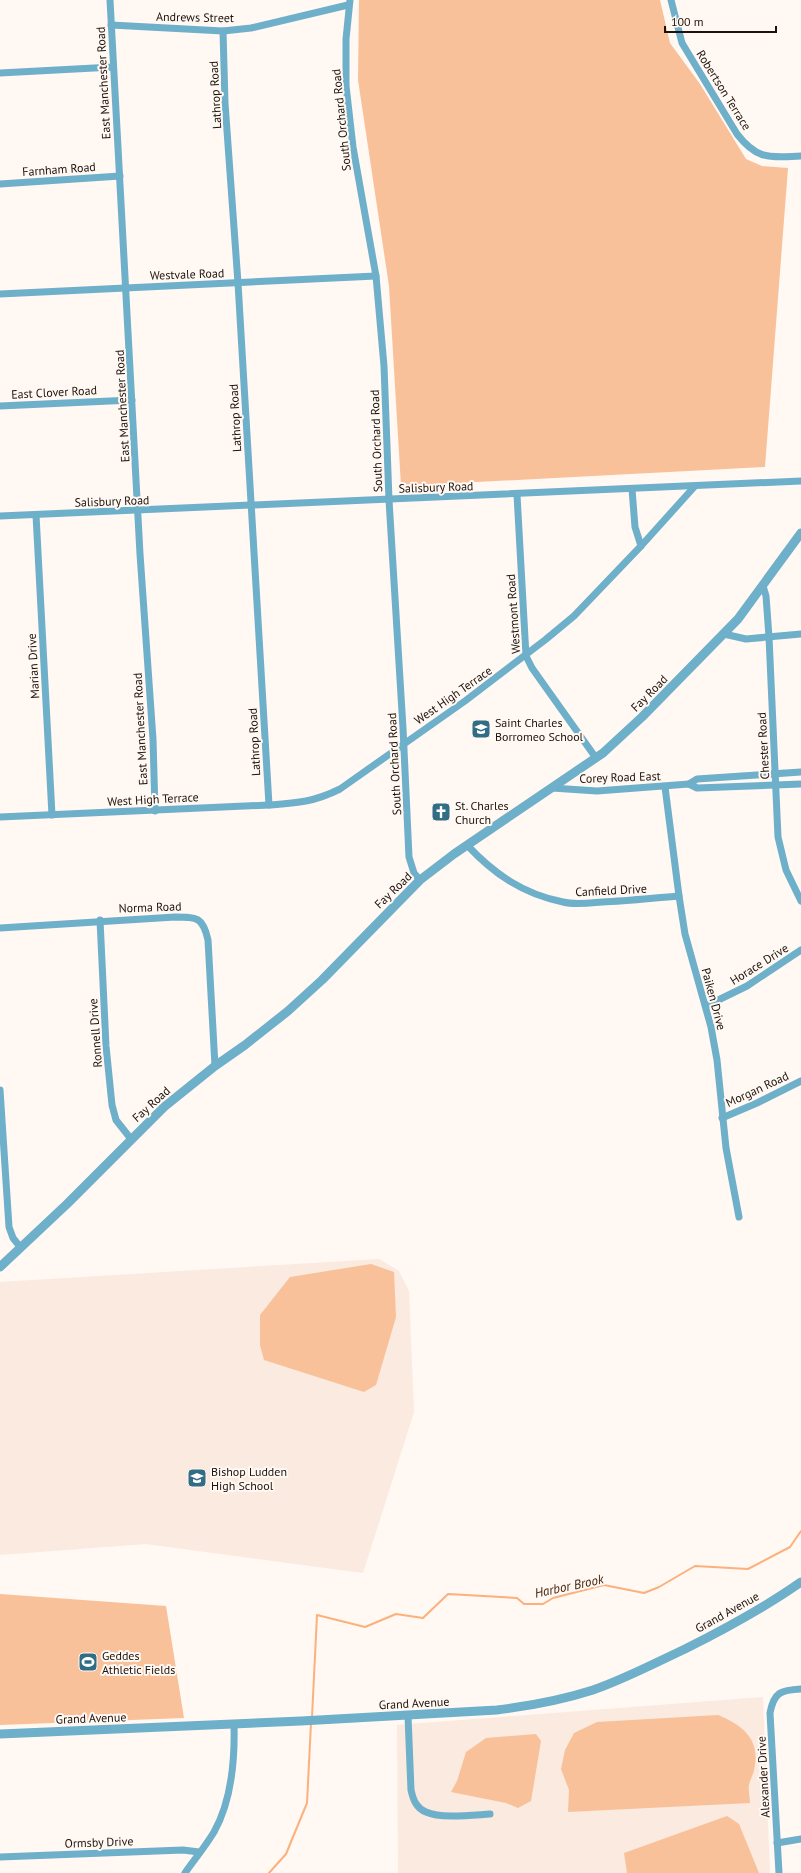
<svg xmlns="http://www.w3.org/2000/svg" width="801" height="1873" font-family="'PT Sans',sans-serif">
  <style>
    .built { fill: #faeadf }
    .green { fill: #f9c19a }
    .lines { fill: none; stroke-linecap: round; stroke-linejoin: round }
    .stream { stroke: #fcb07c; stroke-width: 2 }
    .minor { stroke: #6eafca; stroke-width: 7 }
    .tertiary { stroke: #6eafca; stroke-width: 9 }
    .labels { text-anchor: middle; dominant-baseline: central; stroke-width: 4; stroke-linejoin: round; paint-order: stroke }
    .street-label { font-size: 12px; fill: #1d120a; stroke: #fff8f3 }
    .poi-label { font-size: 12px; fill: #1d120a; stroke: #fff8f3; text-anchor: start }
    .water-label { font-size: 13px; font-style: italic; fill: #42240e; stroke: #fff8f3 }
  </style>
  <rect width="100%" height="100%" fill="#fff8f3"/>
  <!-- built -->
  <g class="built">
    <path d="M379 1259 399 1271 409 1291 414 1412 363 1573 146 1544 0 1555V1282Z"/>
    <path d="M763 1697 770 1873H398L397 1725Z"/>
  </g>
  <!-- green -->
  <g class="green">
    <path d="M359 0H660L670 43 700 84 746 159 762 166 788 168 765 467 401 486 389 286 358 80Z"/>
    <path d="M371 1264 394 1272 396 1317 376 1385 364 1392 264 1360 260 1345V1315L290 1277Z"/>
    <path d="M0 1594 166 1606 184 1718 0 1725Z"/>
    <path d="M718 1715C744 1726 761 1740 754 1770 753 1775 750 1780 749 1785 748 1790 750 1798 750 1803L568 1812 569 1790 561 1769 565 1750 574 1733 597 1722Z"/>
    <path d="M536 1734 541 1741 531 1801 518 1808 506 1803 451 1792 457 1781 466 1752 486 1738Z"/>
    <path d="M727 1816 739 1824 759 1873H627L624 1853Z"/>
  </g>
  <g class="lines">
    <!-- stream -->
    <g class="stream">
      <path d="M312 1717 317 1615 365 1627 396 1614 423 1618 448 1594 517 1598 524 1604H543L553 1598 604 1585 644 1593 659 1587 695 1566 748 1569 790 1547 801 1531"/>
      <path d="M269 1873 286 1854 307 1803 311 1723"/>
    </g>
    <!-- minor -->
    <g class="minor">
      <path d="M110 0 140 554 153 739 155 811"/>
      <path d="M350 0 346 39V86L353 147 376 276 384 366 389 500 403 728 409 857 414 873 420 880"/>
      <path d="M671 0 682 43 737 134C758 161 770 157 801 156"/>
      <path d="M111 25 223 31 251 28 348 5"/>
      <path d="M223 31 225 103 238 283 269 805"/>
      <path d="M0 73 113 67"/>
      <path d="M0 184 120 176"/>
      <path d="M0 294 376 276"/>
      <path d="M0 406 132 400"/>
      <path d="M632 489 635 527 641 546"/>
      <path d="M517 495 526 656 532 668 596 758"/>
      <path d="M36 515 52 815"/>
      <path d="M0 516 801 481"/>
      <path d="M763 586 766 596 769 637 778 837 786 870 801 901"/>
      <path d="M724 634 746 639 801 634"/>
      <path d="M689 784 697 779 801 772"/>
      <path d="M665 787 679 896 685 934 711 1027 717 1060 726 1148 739 1217"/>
      <path d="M552 788 597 791 689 784 697 788 801 784"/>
      <path d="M0 817 269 805C297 803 314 802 340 789L465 701 545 640 574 616 641 546 695 486"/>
      <path d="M467 845C494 874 523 894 563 902 575 905 589 903 602 902 628 901 653 898 679 896"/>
      <path d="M100 920 106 1046 112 1105 116 1120 131 1139"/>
      <path d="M0 928 175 917C197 917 203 917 208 940L215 1066"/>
      <path d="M706 1006 747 986 801 950"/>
      <path d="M0 1090 9 1227 13 1238 21 1248"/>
      <path d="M722 1118 757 1103 801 1081"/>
      <path d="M408 1716 411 1790C413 1799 416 1808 426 1812 441 1819 473 1815 490 1814"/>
      <path d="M777 1843 801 1839"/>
      <path d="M0 1857 183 1850 199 1852"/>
      <path d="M185 1873C194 1860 205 1847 214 1832 232 1800 235 1761 234 1724"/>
      <path d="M779 1873 770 1713C774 1692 781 1690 801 1689"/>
    </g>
    <!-- tertiary -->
    <g class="tertiary">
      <path d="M0 1267 67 1204 164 1107 215 1066 245 1045 288 1011 322 980 420 880 454 854 603 753 642 717 738 619 801 533"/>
      <path d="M0 1734 301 1721 497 1710C529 1706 562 1700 593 1690 625 1679 655 1663 685 1649 725 1629 764 1608 801 1582"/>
    </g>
  </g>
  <!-- icons -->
  <defs>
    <g id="school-square" transform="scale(1)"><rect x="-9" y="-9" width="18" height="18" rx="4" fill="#316d85" stroke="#fff8f3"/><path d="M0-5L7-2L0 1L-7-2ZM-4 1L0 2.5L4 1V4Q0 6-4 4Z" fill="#fff"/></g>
    <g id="church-square" transform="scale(1)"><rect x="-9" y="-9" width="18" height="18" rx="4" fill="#316d85" stroke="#fff8f3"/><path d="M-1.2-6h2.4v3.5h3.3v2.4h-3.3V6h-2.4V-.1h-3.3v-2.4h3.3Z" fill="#fff"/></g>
    <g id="stadium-square" transform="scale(1)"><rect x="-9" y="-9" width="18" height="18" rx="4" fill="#316d85" stroke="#fff8f3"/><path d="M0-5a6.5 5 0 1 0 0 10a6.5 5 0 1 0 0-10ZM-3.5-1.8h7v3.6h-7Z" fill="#fff"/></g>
  </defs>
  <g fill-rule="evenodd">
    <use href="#school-square" x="481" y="729"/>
    <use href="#church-square" x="441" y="812"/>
    <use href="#school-square" x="197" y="1478"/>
    <use href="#stadium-square" x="88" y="1662"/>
  </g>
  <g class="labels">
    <!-- street labels -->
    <g class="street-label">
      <text transform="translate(195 17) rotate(1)">Andrews Street</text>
      <text transform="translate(103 83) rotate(-93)">East Manchester Road</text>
      <text transform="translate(724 90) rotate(58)">Robertson Terrace</text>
      <text transform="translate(215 95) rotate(-93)">Lathrop Road</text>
      <text transform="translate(341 120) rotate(-96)">South Orchard Road</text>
      <text transform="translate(59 169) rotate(-4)">Farnham Road</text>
      <text transform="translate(187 274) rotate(-2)">Westvale Road</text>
      <text transform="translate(54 392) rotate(-3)">East Clover Road</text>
      <text transform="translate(122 406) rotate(-93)">East Manchester Road</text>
      <text transform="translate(235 418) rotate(-93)">Lathrop Road</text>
      <text transform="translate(376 441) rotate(-92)">South Orchard Road</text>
      <text transform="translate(436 487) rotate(-2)">Salisbury Road</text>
      <text transform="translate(112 501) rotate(-2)">Salisbury Road</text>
      <text transform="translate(513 614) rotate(-94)">Westmont Road</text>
      <text transform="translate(33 666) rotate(-93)">Marian Drive</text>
      <text transform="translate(649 693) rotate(-45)">Fay Road</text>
      <text transform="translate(453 695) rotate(-35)">West High Terrace</text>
      <text transform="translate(140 729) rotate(-93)">East Manchester Road</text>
      <text transform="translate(254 742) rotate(-93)">Lathrop Road</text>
      <text transform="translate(763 746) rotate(-93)">Chester Road</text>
      <text transform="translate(394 764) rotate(-93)">South Orchard Road</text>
      <text transform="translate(620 777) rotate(-2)">Corey Road East</text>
      <text transform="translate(153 799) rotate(-3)">West High Terrace</text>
      <text transform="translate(393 890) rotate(-44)">Fay Road</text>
      <text transform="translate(611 890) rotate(-3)">Canfield Drive</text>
      <text transform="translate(150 907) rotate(-2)">Norma Road</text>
      <text transform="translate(759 964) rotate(-32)">Horace Drive</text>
      <text transform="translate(714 999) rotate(75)">Paiken Drive</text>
      <text transform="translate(95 1033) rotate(-94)">Ronnell Drive</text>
      <text transform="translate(757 1089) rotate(-25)">Morgan Road</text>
      <text transform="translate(151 1104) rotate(-42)">Fay Road</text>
      <text transform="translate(727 1612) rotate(-29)">Grand Avenue</text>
      <text transform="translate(414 1703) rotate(-3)">Grand Avenue</text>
      <text transform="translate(91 1718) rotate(-2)">Grand Avenue</text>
      <text transform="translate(763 1777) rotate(-93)">Alexander Drive</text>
      <text transform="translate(99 1842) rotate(-2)">Ormsby Drive</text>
    </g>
    <!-- poi labels -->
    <g class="poi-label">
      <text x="495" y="722">Saint Charles<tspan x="495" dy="14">Borromeo School</tspan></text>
      <text x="455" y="805">St. Charles<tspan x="455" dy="14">Church</tspan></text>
      <text x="211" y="1471">Bishop Ludden<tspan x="211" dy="14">High School</tspan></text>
      <text x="102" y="1655">Geddes<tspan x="102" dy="14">Athletic Fields</tspan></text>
    </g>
    <!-- water labels -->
    <g class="water-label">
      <text transform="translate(569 1586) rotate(-12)">Harbor Brook</text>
    </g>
  </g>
  <!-- scale -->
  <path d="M665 26v6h111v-6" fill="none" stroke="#1d120a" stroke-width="2"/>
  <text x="671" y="26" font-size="12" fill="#1d120a" stroke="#fff8f3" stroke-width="3" paint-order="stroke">100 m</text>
</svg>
